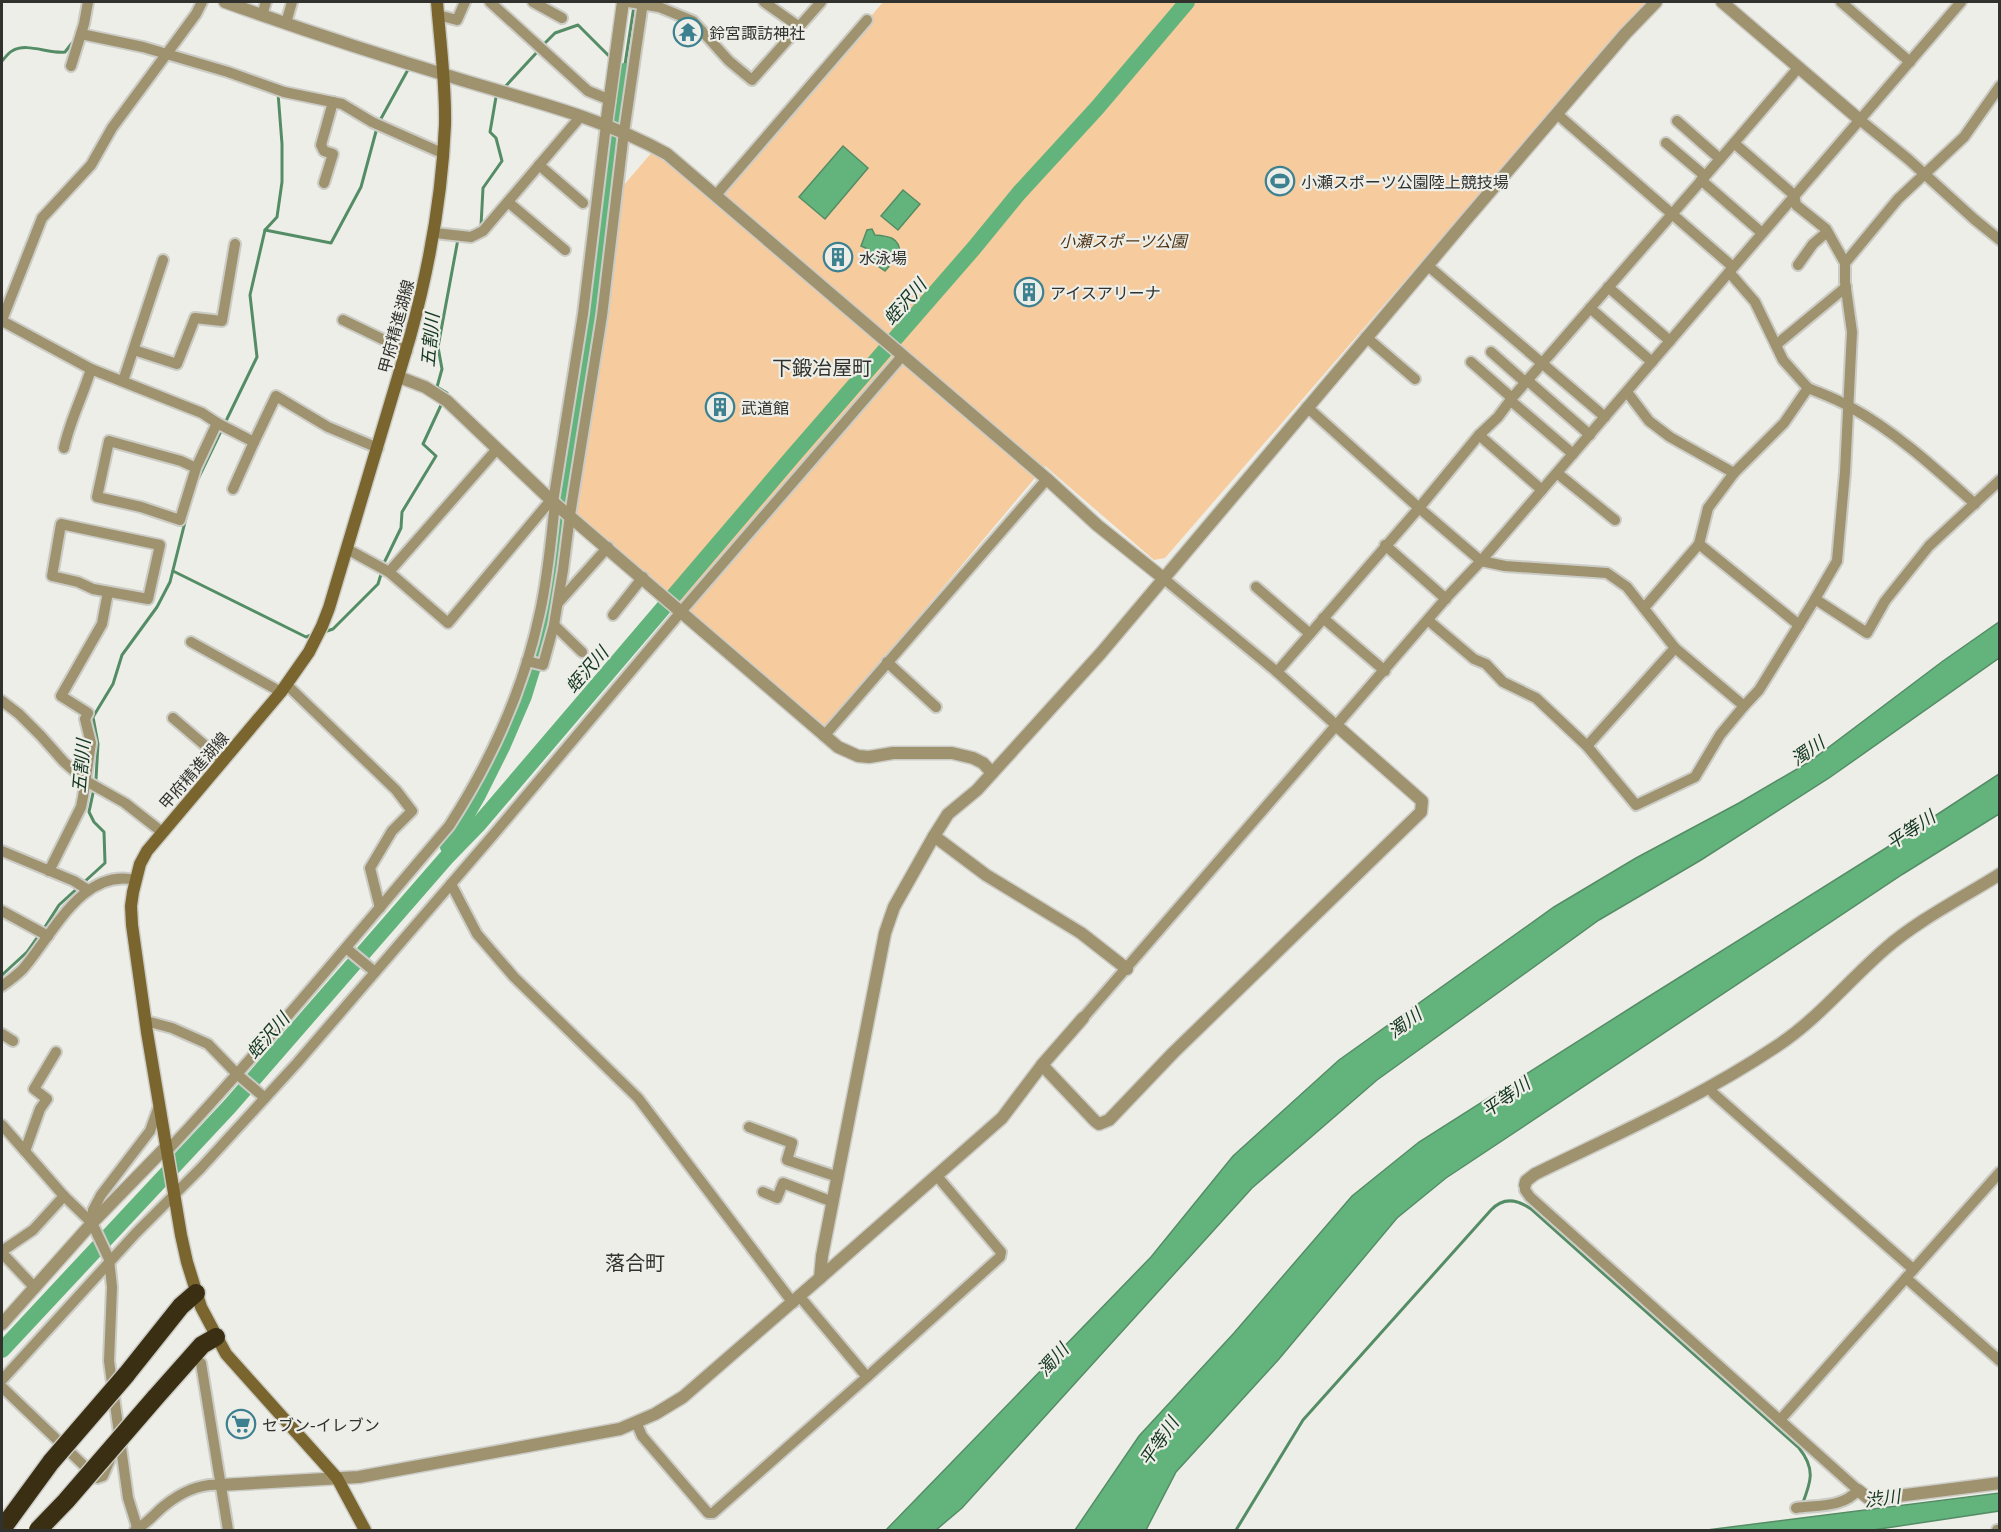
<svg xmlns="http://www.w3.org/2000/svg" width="2001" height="1532" font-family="Literata,'Noto Sans JP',serif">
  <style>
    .green { fill: #f6cc9e }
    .water { fill: #63b47c; stroke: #548d65; stroke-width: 1.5 }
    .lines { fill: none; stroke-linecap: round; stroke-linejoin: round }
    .stream { stroke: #548d65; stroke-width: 3 }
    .river { stroke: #63b47c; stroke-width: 16 }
    .minor-casing { stroke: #ccccc7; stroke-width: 14 }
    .tertiary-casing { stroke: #ccccc7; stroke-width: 15 }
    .secondary-casing { stroke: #ccccc7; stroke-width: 15 }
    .motorway-casing { stroke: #ccccc7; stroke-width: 21 }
    .minor { stroke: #9f926e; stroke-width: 10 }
    .tertiary { stroke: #9f926e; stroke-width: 12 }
    .secondary { stroke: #79652d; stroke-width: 12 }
    .motorway { stroke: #3a2f13; stroke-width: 18 }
    .motorway-bridge-casing { stroke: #ccccc7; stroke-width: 21; stroke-linecap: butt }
    .motorway-bridge { stroke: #3a2f13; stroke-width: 18 }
    .labels { text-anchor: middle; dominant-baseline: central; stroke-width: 4.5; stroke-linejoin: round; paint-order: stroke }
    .poi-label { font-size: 16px; fill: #31312e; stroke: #eeeee8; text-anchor: start }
    .park-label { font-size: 16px; font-style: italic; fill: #4e3415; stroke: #eeeee8 }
    .street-label { font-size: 16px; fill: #31312e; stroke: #eeeee8 }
    .water-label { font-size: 18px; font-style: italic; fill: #153821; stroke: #eeeee8 }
    .quarter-label { font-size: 20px; fill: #31312e; stroke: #eeeee8 }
  </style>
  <rect width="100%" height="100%" fill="#eeeee8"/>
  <!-- green -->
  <path class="green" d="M883 2H1646L1165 558 1154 560 1045 466 826 727 570 515 617 193 653 151 667 160 716 199Z"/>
  <!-- water -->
  <g class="water">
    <path d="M843 146 868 168 825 219 799 197Z"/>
    <path d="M903 190 920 204 898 230 881 216Z"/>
    <path d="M872 229 875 235C888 236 900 237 900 254L885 271 872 262 868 249 861 246 867 230Z"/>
    <path d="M1999 622V658L1829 778 1701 860 1599 920 1377 1080 1252 1188 962 1508 936 1530H886L1151 1257 1233 1156 1339 1060 1554 907 1636 858 1739 803 1809 762 1943 661Z"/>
    <path d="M1999 774V814L1903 874 1446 1178 1397 1218 1279 1359 1176 1472 1146 1530H1075L1139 1436 1234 1333 1352 1196 1419 1142 1640 1002 1886 848Z"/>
    <path d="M1999 1493V1511L1873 1530H1707Z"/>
  </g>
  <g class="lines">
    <!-- stream -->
    <g class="stream">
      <path d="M543 45 555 33 578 25 610 57"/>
      <path d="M2 61C5 58 8 53 12 51 27 42 48 54 65 52L72 43 76 41"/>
      <path d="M619 66 624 71 634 6"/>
      <path d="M503 89 539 50"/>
      <path d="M481 226 483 188 502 161 496 138 490 132 496 97 498 94"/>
      <path d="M265 230 331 243 361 187 378 124 410 66"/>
      <path d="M445 397 447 393 437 387 442 369 438 347 458 239"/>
      <path d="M225 423 257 357 250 295 265 230 277 217 282 182V144L278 93"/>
      <path d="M198 479 222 429"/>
      <path d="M383 565 401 528 402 512 436 456 423 444 442 403"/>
      <path d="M173 571 306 637 314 634"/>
      <path d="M324 632 333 629 378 584 382 571"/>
      <path d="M43 930 59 905 105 863 104 832 94 822 89 812 96 779 98 744 93 717 113 684 122 655 157 607 170 582 187 514"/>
      <path d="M2 975 27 952 39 935"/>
      <path d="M1236 1530 1303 1420 1491 1210C1503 1197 1517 1199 1531 1209L1799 1448C1816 1469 1811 1482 1802 1505"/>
    </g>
    <!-- river -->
    <g class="river">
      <path d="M448 847 478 795 502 747 524 696 537 654 548 606 564 514 624 71"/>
      <path d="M2 1350 230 1106 446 858 478 825 793 456 974 248 1019 193 1097 108 1187 2"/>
    </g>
    <!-- minor casing -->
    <g class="minor-casing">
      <g id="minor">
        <path d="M490 2 588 91 610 100"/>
        <path d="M533 2 562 18"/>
        <path d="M629 2 659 7 693 21 729 61 752 80 821 2"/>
        <path d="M764 2 798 26"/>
        <path d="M1841 2 1910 62"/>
        <path d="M262 15 266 2"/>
        <path d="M438 15 457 20 465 2"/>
        <path d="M286 23 292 2"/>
        <path d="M81 34 143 47 228 72 284 92 342 104 372 122 442 153"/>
        <path d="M71 66 84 24 88 2"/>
        <path d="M1557 114 1733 267"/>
        <path d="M1860 120 1908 159 1974 219 2000 240"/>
        <path d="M1677 121 1720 159"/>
        <path d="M1666 143 1705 176"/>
        <path d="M539 165 583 203"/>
        <path d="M1701 180 1762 233"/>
        <path d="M324 183 333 154 324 151 321 145 333 102"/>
        <path d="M716 195 867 20"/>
        <path d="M508 202 565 250"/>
        <path d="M435 233 471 237 483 231 581 116"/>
        <path d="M1845 263 1898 199 1964 137 2000 86"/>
        <path d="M1427 265 1605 417"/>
        <path d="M1798 265 1813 244 1827 232"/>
        <path d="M1729 272 1755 302 1783 360 1808 388"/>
        <path d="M1608 287 1670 341"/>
        <path d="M1590 308 1652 362"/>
        <path d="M2 320 42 218 91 165 112 128 196 14 202 2"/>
        <path d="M343 320 407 351"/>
        <path d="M2 321 91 369 202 413 217 423 196 468 180 520 141 507 97 497 109 441 181 461 196 468"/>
        <path d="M1366 337 1415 379"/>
        <path d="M1776 345 1846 287"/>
        <path d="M134 350 177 364 195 318 222 321 235 244"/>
        <path d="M1491 352 1525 382"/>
        <path d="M1471 362 1512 398"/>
        <path d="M1527 380 1590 435"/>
        <path d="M123 381 163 260"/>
        <path d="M1627 392 1649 421 1670 437 1734 473"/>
        <path d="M1510 400 1573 454"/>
        <path d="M1307 407 1419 508 1481 561 1505 566 1607 573 1627 587 1675 648 1744 706 1759 690 1815 599 1837 561 1845 472 1852 332 1845 282V263L1826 229 1796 205 1794 195 1734 143"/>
        <path d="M217 423 254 442 233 489"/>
        <path d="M1479 435 1542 490"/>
        <path d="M254 442 276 396 328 427 378 448"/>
        <path d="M64 448C70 420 83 396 91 369"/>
        <path d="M1557 473 1615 520"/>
        <path d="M553 502 583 314 606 125"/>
        <path d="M61 524 160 545 148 599 93 589 78 582 52 576Z"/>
        <path d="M1699 544 1799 625"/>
        <path d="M1385 545 1446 599"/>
        <path d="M347 549 389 572 448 623 551 500"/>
        <path d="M389 572 497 449"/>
        <path d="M1163 578 1277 672 1337 726"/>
        <path d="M1256 587 1309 633"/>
        <path d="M1815 599 1867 633 1885 601 1929 546 2000 480"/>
        <path d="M558 603 608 547"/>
        <path d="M1644 608 1699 544 1708 508 1734 473 1784 423 1808 388C1822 394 1837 399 1850 407 1895 431 1937 470 1975 504"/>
        <path d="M613 615 643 577"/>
        <path d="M1323 618 1385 671"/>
        <path d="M1429 621 1474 659 1486 664 1503 682 1536 698 1587 746 1636 805 1695 777 1720 735 1744 706"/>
        <path d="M554 625 582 652"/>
        <path d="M191 642 281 692"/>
        <path d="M527 661 543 665 554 625 563 570 570 515 602 316 624 132 643 2"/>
        <path d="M887 662 936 707"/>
        <path d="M1277 672 1419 508 1479 435 1498 417 1512 398 1734 143 1799 67"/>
        <path d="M287 685 396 790 412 811 392 831 370 868 380 908"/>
        <path d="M2 701 19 714 41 736 64 762 86 781 125 803 162 832"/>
        <path d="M173 718 222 760"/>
        <path d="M824 736 1047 479"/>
        <path d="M1587 746 1675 648"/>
        <path d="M2 851 74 881 88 890"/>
        <path d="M49 871 81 807 83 797 91 743 85 719 88 713 61 696 102 624 108 592"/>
        <path d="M451 884 477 934 514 977 638 1098 793 1303"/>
        <path d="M2 911 48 936"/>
        <path d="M346 948 375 972"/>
        <path d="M2 986C9 981 17 975 23 969 52 936 82 867 136 880"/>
        <path d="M1083 1018 1448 596 1481 561 1961 2"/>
        <path d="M146 1021 172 1028 208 1044 238 1075 265 1098"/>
        <path d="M2 1034 13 1041"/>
        <path d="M1710 1088 1714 1094 1913 1269"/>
        <path d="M2 1125 64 1196 92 1223 109 1259 112 1287 109 1361 128 1498 138 1530"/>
        <path d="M749 1127 792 1143 787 1160 838 1177"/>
        <path d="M25 1151 40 1109 47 1099 34 1089 56 1052"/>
        <path d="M167 1151C265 1046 356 935 449 826 491 761 524 688 540 612 548 576 551 540 555 503"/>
        <path d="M1525 1185V1190L1530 1197 1858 1490C1843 1508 1817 1505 1796 1508"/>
        <path d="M763 1192 777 1198 783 1183 833 1202"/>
        <path d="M92 1223 93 1210 101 1195 150 1131 159 1106"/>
        <path d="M2 1251 33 1230 64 1196"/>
        <path d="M2 1253 35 1288"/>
        <path d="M1906 1278 2000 1361"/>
        <path d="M800 1297 867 1377"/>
        <path d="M201 1363 228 1530"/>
        <path d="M2 1380 136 1233 201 1168 297 1063 494 834 685 607 903 355"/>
        <path d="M2 1387 97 1478 103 1476 111 1457"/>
        <path d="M1780 1420 2000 1172"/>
        <path d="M636 1422 642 1436 708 1513H713L867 1377 1000 1257 1001 1252 937 1176"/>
        <path d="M135 1530C147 1524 154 1514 164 1506 180 1493 200 1483 221 1485"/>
        <path d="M1997 1530H2000"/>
      </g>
    </g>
    <!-- tertiary casing -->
    <g class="tertiary-casing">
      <g id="tertiary">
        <path d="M225 2C303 30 383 56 462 80 532 101 603 118 667 154L1047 479 1097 525 1163 578"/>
        <path d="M1722 2 1860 120"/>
        <path d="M606 125 623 2"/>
        <path d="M399 377 425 387 447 401 553 502 838 747 858 756 869 757 893 753H952L973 758 983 763 992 773"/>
        <path d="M934 836 986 875 1081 933 1127 969"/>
        <path d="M1042 1065 1083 1018"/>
        <path d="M1525 1185 1526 1181 1535 1174C1617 1134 1701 1097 1777 1046 1818 1019 1848 981 1885 949 1918 920 1962 898 2000 874"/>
        <path d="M820 1278 1002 1118 1042 1065 1095 1121 1099 1124 1109 1120 1173 1053 1421 812 1422 801 1337 726"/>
        <path d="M2 1324 92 1223 166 1147"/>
        <path d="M221 1485 359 1477 620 1429 655 1414 683 1397 820 1278 822 1256 885 933 894 907 934 836 948 814 977 790 1101 653 1465 221 1625 34 1656 2"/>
        <path d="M1858 1490 1868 1498 1874 1499 2000 1483"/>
      </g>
    </g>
    <!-- secondary casing -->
    <g class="secondary-casing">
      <path id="secondary" d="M365 1530 337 1478 226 1354 201 1307 187 1262 181 1235 147 1032 132 925 131 906 133 892 140 864 147 851 281 692 309 652 322 626 329 608 410 337C429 268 442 197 445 125 446 84 440 42 437 2"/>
    </g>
    <!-- motorway casing -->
    <g class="motorway-casing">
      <g id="motorway">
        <path d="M126 1375 181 1306 196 1293"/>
        <path d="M155 1398 202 1345 216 1337"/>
      </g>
    </g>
    <!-- minor -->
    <use href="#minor" class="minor"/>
    <!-- tertiary -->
    <use href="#tertiary" class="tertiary"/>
    <!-- secondary -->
    <use href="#secondary" class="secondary"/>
    <!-- motorway -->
    <use href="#motorway" class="motorway"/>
    <!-- motorway-bridge casing -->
    <g class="motorway-bridge-casing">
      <g id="motorway-bridge">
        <path d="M2 1529 51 1462 126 1375"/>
        <path d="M38 1530 66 1501 155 1398"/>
      </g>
    </g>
    <!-- motorway-bridge -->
    <use href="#motorway-bridge" class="motorway-bridge"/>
  </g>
  <!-- icons -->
  <defs>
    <g id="temple-ring" transform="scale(1.5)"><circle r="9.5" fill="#eeeee8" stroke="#3d8190" stroke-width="1.5"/><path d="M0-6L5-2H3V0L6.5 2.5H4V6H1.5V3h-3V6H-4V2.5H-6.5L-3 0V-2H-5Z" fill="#3d8190"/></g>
    <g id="stadium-ring" transform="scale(1.5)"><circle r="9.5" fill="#eeeee8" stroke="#3d8190" stroke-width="1.5"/><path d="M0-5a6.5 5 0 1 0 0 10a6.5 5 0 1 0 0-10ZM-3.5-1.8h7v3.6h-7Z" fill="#3d8190"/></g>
    <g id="building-ring" transform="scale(1.5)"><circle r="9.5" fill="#eeeee8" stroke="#3d8190" stroke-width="1.5"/><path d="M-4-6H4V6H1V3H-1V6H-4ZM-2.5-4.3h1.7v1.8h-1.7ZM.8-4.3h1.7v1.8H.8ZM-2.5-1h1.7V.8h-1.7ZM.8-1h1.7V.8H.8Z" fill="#3d8190"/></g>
    <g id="supermarket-ring" transform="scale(1.5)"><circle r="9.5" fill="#eeeee8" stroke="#3d8190" stroke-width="1.5"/><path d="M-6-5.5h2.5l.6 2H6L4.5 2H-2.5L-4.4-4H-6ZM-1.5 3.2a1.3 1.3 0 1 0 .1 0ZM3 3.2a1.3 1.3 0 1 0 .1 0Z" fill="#3d8190"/></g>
  </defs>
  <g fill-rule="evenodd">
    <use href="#temple-ring" x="688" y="32"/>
    <use href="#stadium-ring" x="1280" y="181"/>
    <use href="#building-ring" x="838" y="257"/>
    <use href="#building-ring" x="1029" y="292"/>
    <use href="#building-ring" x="720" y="407"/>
    <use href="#supermarket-ring" x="241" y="1424"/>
  </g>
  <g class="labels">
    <!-- poi labels -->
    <g class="poi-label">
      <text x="709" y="32">鈴宮諏訪神社</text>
      <text x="1301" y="181">小瀬スポーツ公園陸上競技場</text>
      <text x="859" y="257">水泳場</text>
      <text x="1050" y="292">アイスアリーナ</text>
      <text x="741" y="407">武道館</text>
      <text x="262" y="1424">セブン-イレブン</text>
    </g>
    <!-- park labels -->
    <g class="park-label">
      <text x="1123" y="240">小瀬スポーツ公園</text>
    </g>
    <!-- street labels -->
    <g class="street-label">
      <text transform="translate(395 326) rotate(-75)">甲府精進湖線</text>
      <text transform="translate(193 770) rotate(-49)">甲府精進湖線</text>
    </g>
    <!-- water labels -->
    <g class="water-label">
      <text transform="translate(904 301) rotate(-49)">蛭沢川</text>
      <text transform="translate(429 340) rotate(-85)">五割川</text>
      <text transform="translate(586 669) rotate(-49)">蛭沢川</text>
      <text transform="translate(1807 750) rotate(-35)">濁川</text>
      <text transform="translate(80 766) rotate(-85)">五割川</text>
      <text transform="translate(1910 829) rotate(-34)">平等川</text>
      <text transform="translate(1404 1022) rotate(-36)">濁川</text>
      <text transform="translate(267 1035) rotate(-49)">蛭沢川</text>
      <text transform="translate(1505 1096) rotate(-35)">平等川</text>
      <text transform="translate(1052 1359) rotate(-48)">濁川</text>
      <text transform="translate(1158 1441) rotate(-56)">平等川</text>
      <text transform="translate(1882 1497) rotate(-7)">渋川</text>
    </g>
    <!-- quarter labels -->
    <g class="quarter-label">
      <text x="822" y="366">下鍛冶屋町</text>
      <text x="635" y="1261">落合町</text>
    </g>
  </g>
  <!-- border -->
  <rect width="2001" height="1532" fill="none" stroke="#31312e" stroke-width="6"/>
</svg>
